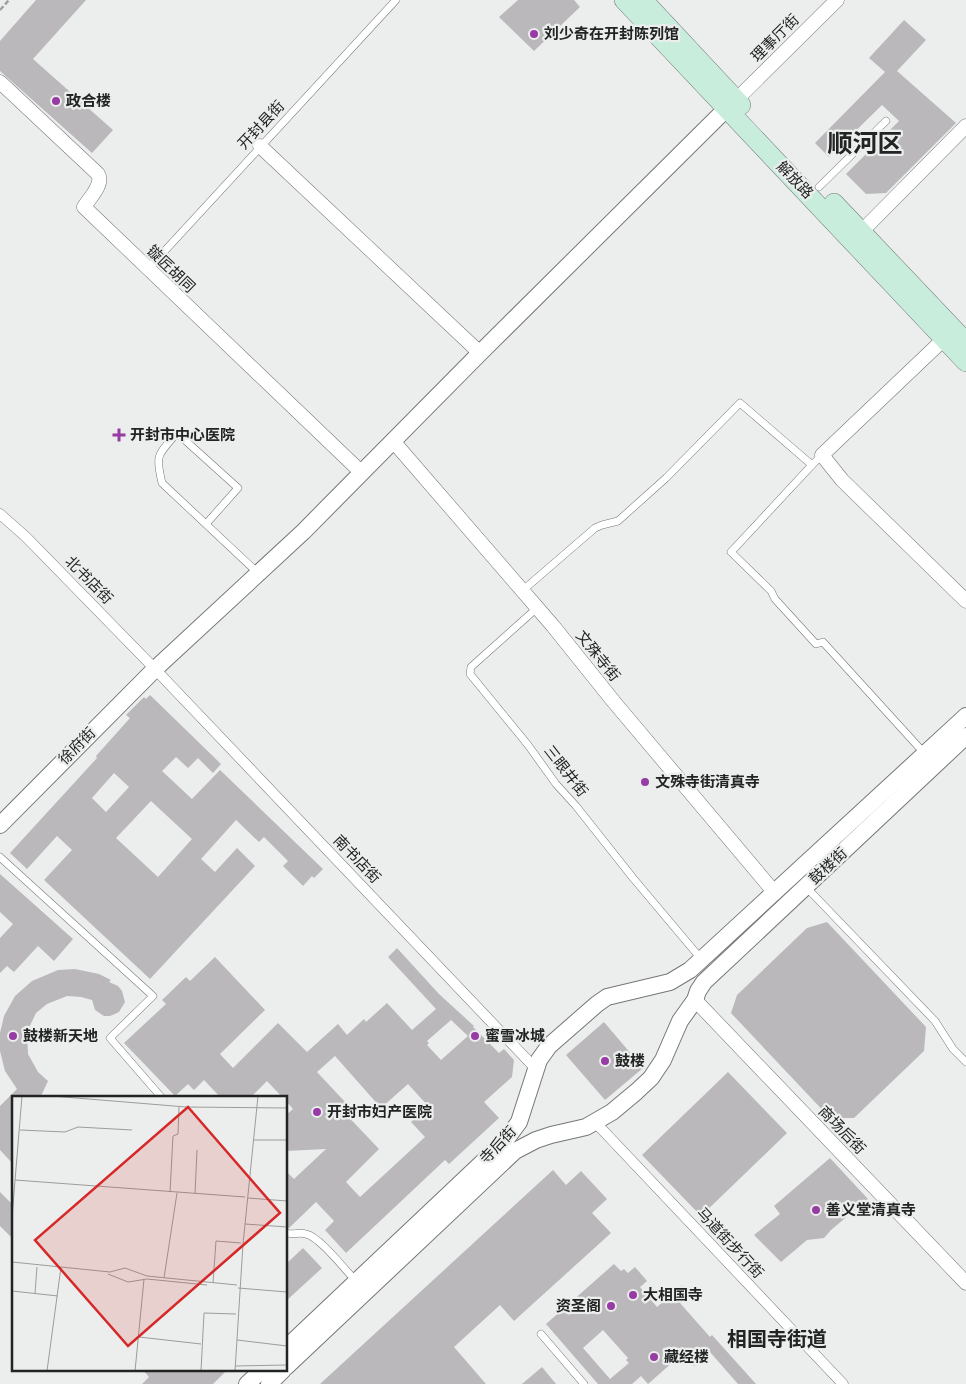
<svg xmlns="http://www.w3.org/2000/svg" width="966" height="1384" font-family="'Fira Sans','Noto Sans SC',sans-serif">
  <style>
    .building { fill: #bbb8bb; fill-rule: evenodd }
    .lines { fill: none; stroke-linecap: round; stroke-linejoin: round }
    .service-casing { stroke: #747776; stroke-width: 8 }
    .pedestrian-casing { stroke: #747776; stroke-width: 11 }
    .minor-casing { stroke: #747776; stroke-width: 15 }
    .tertiary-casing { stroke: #747776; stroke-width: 18 }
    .secondary-casing { stroke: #747776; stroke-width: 20 }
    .path { stroke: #9ea09f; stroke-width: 2.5; stroke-dasharray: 5 2.5; stroke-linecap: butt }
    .service { stroke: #fff; stroke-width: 7 }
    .pedestrian { stroke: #fff; stroke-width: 10 }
    .minor { stroke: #fff; stroke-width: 14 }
    .tertiary { stroke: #fff; stroke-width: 16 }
    .secondary { stroke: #c8eddc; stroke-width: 19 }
    .poi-dot { fill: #973ba5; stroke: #ebeeec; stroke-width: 2 }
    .labels { text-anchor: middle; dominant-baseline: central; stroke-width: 4.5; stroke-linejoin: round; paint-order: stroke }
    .poi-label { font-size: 15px; font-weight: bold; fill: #222323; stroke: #ebeeec; text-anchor: start }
    .street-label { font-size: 15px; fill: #222323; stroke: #ebeeec }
    .district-label { font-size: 20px; font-weight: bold; fill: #222323; stroke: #ebeeec }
    .town-label { font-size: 25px; font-weight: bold; fill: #222323; stroke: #ebeeec }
    .inset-road { fill: none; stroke: #9b9d9c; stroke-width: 1 }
    .view { fill: #d62828; fill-opacity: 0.15; stroke: #d62828; stroke-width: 2.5 }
    .inset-edge { fill: none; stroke: #222323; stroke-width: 2.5 }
  </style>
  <rect width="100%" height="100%" fill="#ebeeec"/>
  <!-- building -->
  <g class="building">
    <path d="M36 0H86L33 59 113 130 92 153 0 71V41Z"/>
    <path d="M518 0H574L580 7 534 51 499 17Z"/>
    <path d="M904 20 926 40 897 71 956 123 886 193 866 194 846 174 899 121 882 105 829 157 815 143 885 72 869 58Z"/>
    <path d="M150 695 221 764 213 773 198 758 188 768 176 757 162 771 192 799 220 770 323 869 314 878 312 876 303 886 283 866 288 861 264 837 259 842 236 820 201 859 215 872 237 848 255 866 150 979 44 880 72 850 57 836 27 869 10 853 97 758 96 756 130 718 126 715 144 697 146 699ZM114 773 129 787 106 812 92 798ZM151 801 192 839 158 877 116 838Z"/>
    <path d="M0 874 73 939 54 961 38 946 14 972 7 966 0 973V938L13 924 0 912Z"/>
    <path d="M827 922 926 1027 924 1051 854 1118H830L731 1013 737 995 807 928Z"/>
    <path d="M397 948 439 994 474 1026 473 1027 499 1053 504 1049 514 1060 512 1077 484 1102 499 1118 449 1164 445 1160 346 1253 325 1230 334 1221 316 1202 289 1228H286V1171L294 1179 326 1149 286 1151V1115L293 1109 286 1101V1098H283L267 1081 250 1098H221L204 1080 194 1090 188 1084 175 1096 124 1043 166 1004 162 1000 186 977 190 981 215 957 265 1010 220 1054 233 1068 278 1023 307 1052 338 1024 347 1035 364 1019 366 1022 387 1003 412 1030 436 1009 388 957ZM451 1020 468 1036 441 1060 427 1045 429 1043 427 1041ZM335 1056 381 1108 408 1084 428 1106 411 1122 425 1137 360 1197 346 1182 379 1149 341 1109 347 1104 317 1072Z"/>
    <path d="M75 969 99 974 111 980 109 982 118 986 122 991 125 1002 119 1012 110 1016H104L95 1010 92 1000 81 997 67 996 47 1004 36 1013 27 1032 28 1054 38 1072 48 1081 40 1098H14V1165L0 1150V1106L17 1089 5 1071 0 1051V1033L4 1016 15 996 32 981 58 970Z"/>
    <path d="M604 1022 643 1068 605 1100 566 1055Z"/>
    <path d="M728 1072 787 1133 701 1216 642 1155Z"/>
    <path d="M830 1158 868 1199 831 1230 824 1238 807 1240 781 1262 754 1235 780 1214 774 1206Z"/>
    <path d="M553 1170 566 1185 581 1171 607 1199 592 1213 611 1233 514 1321 500 1305 454 1347 486 1384H320Z"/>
    <path d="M0 1192 14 1206V1240L0 1226Z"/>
    <path d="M303 1248 322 1268 286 1301V1264Z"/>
    <path d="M614 1264 621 1271 624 1269 628 1273 635 1267 647 1281 640 1287 657 1307 682 1285 691 1295 680 1303 710 1337 712 1335 756 1384H738L710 1352 694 1366 683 1353 648 1384 641 1376 632 1384H598L546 1324ZM603 1330 628 1358 626 1360 629 1363 610 1379 583 1348Z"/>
    <path d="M542 1367 556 1384H522Z"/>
    <path d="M143 1370H227L213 1384H142L149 1377Z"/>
  </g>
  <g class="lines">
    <!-- service casing -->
    <g class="service-casing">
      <g id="service">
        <path d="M819 187 886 121"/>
        <path d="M148 269 396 0"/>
        <path d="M812 465 731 552 771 591 775 599 816 644 823 642 925 754"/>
        <path d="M206 524 238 488 177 433C158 455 155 454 162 483L258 573"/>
        <path d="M522 591 595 528 602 525 618 521 666 478 740 403 812 465 822 455"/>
        <path d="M537 608 471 667 470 674 528 745 556 784 576 806 633 878 702 960"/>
        <path d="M0 857 153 996 110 1038 162 1098"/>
        <path d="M806 887 935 1021 953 1049 966 1062"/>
        <path d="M286 1233C293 1235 300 1232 306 1234 320 1237 345 1270 356 1281"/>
        <path d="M541 1334 584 1384"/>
      </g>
    </g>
    <!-- pedestrian casing -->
    <g class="pedestrian-casing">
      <g id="pedestrian">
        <path d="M0 514 26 537 155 669 536 1069"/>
        <path d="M595 1122 843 1384"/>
      </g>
    </g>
    <!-- minor casing -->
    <g class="minor-casing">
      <g id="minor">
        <path d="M0 82 98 174C104 185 89 198 84 207L362 473"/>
        <path d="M736 100 837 0"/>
        <path d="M260 146 480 353"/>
        <path d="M862 231 966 126"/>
        <path d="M944 339 822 455 842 480 966 601"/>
        <path d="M393 441 553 626 614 702 775 893"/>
        <path d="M695 1000 966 1283"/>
      </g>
    </g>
    <!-- tertiary casing -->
    <g class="tertiary-casing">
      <g id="tertiary">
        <path d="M0 825 155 669 303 532 480 353 726 109"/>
        <path d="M286 1348 505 1141 519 1122 539 1060 549 1046 597 1004 607 997 670 982 690 970 966 716"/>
        <path d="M286 1367 515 1151 536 1140 551 1135 586 1127 612 1112 636 1092 651 1078 663 1060 680 1021 695 1000 698 991 704 982 966 736"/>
        <path d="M247 1384 262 1370"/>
        <path d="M269 1384 283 1370"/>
      </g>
    </g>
    <!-- secondary casing -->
    <g class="secondary-casing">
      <g id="secondary">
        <path d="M624 0 966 362"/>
        <path d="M643 0 741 105"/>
        <path d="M834 203 966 342"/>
      </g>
    </g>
    <!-- path -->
    <path class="path" d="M0 10 9 0"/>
    <!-- service -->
    <use href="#service" class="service"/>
    <!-- pedestrian -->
    <use href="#pedestrian" class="pedestrian"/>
    <!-- minor -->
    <use href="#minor" class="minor"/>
    <!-- tertiary -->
    <use href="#tertiary" class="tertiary"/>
    <!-- secondary -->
    <use href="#secondary" class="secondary"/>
  </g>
  <!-- markers -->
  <g class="poi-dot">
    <circle cx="534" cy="34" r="5"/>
    <circle cx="56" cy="101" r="5"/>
    <path d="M116.5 427.5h5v5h5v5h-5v5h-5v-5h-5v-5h5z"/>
    <circle cx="645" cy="782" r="5"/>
    <circle cx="13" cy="1036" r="5"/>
    <circle cx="475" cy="1036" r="5"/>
    <circle cx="605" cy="1061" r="5"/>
    <circle cx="317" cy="1112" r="5"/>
    <circle cx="816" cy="1210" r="5"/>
    <circle cx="633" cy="1295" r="5"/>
    <circle cx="611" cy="1306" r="5"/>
    <circle cx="654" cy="1357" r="5"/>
  </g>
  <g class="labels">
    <!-- poi labels -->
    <g class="poi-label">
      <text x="544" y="34">刘少奇在开封陈列馆</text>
      <text x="66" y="101">政合楼</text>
      <text x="130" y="435">开封市中心医院</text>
      <text x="655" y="782">文殊寺街清真寺</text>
      <text x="23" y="1036">鼓楼新天地</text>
      <text x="485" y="1036">蜜雪冰城</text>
      <text x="615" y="1061">鼓楼</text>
      <text x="327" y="1112">开封市妇产医院</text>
      <text x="826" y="1210">善义堂清真寺</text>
      <text x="643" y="1295">大相国寺</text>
      <text x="601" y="1306" text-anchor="end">资圣阁</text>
      <text x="664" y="1357">藏经楼</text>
    </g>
    <!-- street labels -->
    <g class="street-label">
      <text transform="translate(775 38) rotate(-45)">理事厅街</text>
      <text transform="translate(261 125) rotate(-47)">开封县街</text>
      <text transform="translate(795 180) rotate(46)">解放路</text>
      <text transform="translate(171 269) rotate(44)">镟匠胡同</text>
      <text transform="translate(89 580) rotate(45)">北书店街</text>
      <text transform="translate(598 656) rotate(51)">文殊寺街</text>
      <text transform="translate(77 746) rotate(-45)">徐府街</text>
      <text transform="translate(566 771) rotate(52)">三眼井街</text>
      <text transform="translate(357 859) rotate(46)">南书店街</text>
      <text transform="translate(828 866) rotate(-43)">鼓楼街</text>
      <text transform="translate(842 1130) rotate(46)">商场后街</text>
      <text transform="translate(498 1145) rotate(-47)">寺后街</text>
      <text transform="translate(730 1243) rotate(47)">马道街步行街</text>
    </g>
    <!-- district labels -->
    <g class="district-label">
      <text x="777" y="1339">相国寺街道</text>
    </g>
    <!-- town labels -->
    <g class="town-label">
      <text x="865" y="144">顺河区</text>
    </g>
  </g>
  <!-- overview -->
  <g transform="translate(12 1096)">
    <rect width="275" height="275" fill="#ebeeec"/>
    <path class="inset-road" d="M40 0 174 11 275 12M8 34 53 36 66 31 120 34M242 44H275M3 84 233 101M158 96 161 40 166 38 167 11M183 98 185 54M236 102 275 105M0 121 10 0M233 128 275 131M0 166 98 176 113 172 135 180 225 189M96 178 116 186 135 183 195 189M152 182 165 97M201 187 204 145 229 147M226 192 275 196M0 195 46 200M23 197 25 171M127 241 189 248M225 244 275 250M223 270 275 269M35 275 49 171M123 275 132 183M189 275 192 217 224 218M223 275 231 148 246 0"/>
    <path class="view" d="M176 11 268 117 116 250 23 144Z"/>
    <rect width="275" height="275" class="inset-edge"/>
  </g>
</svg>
